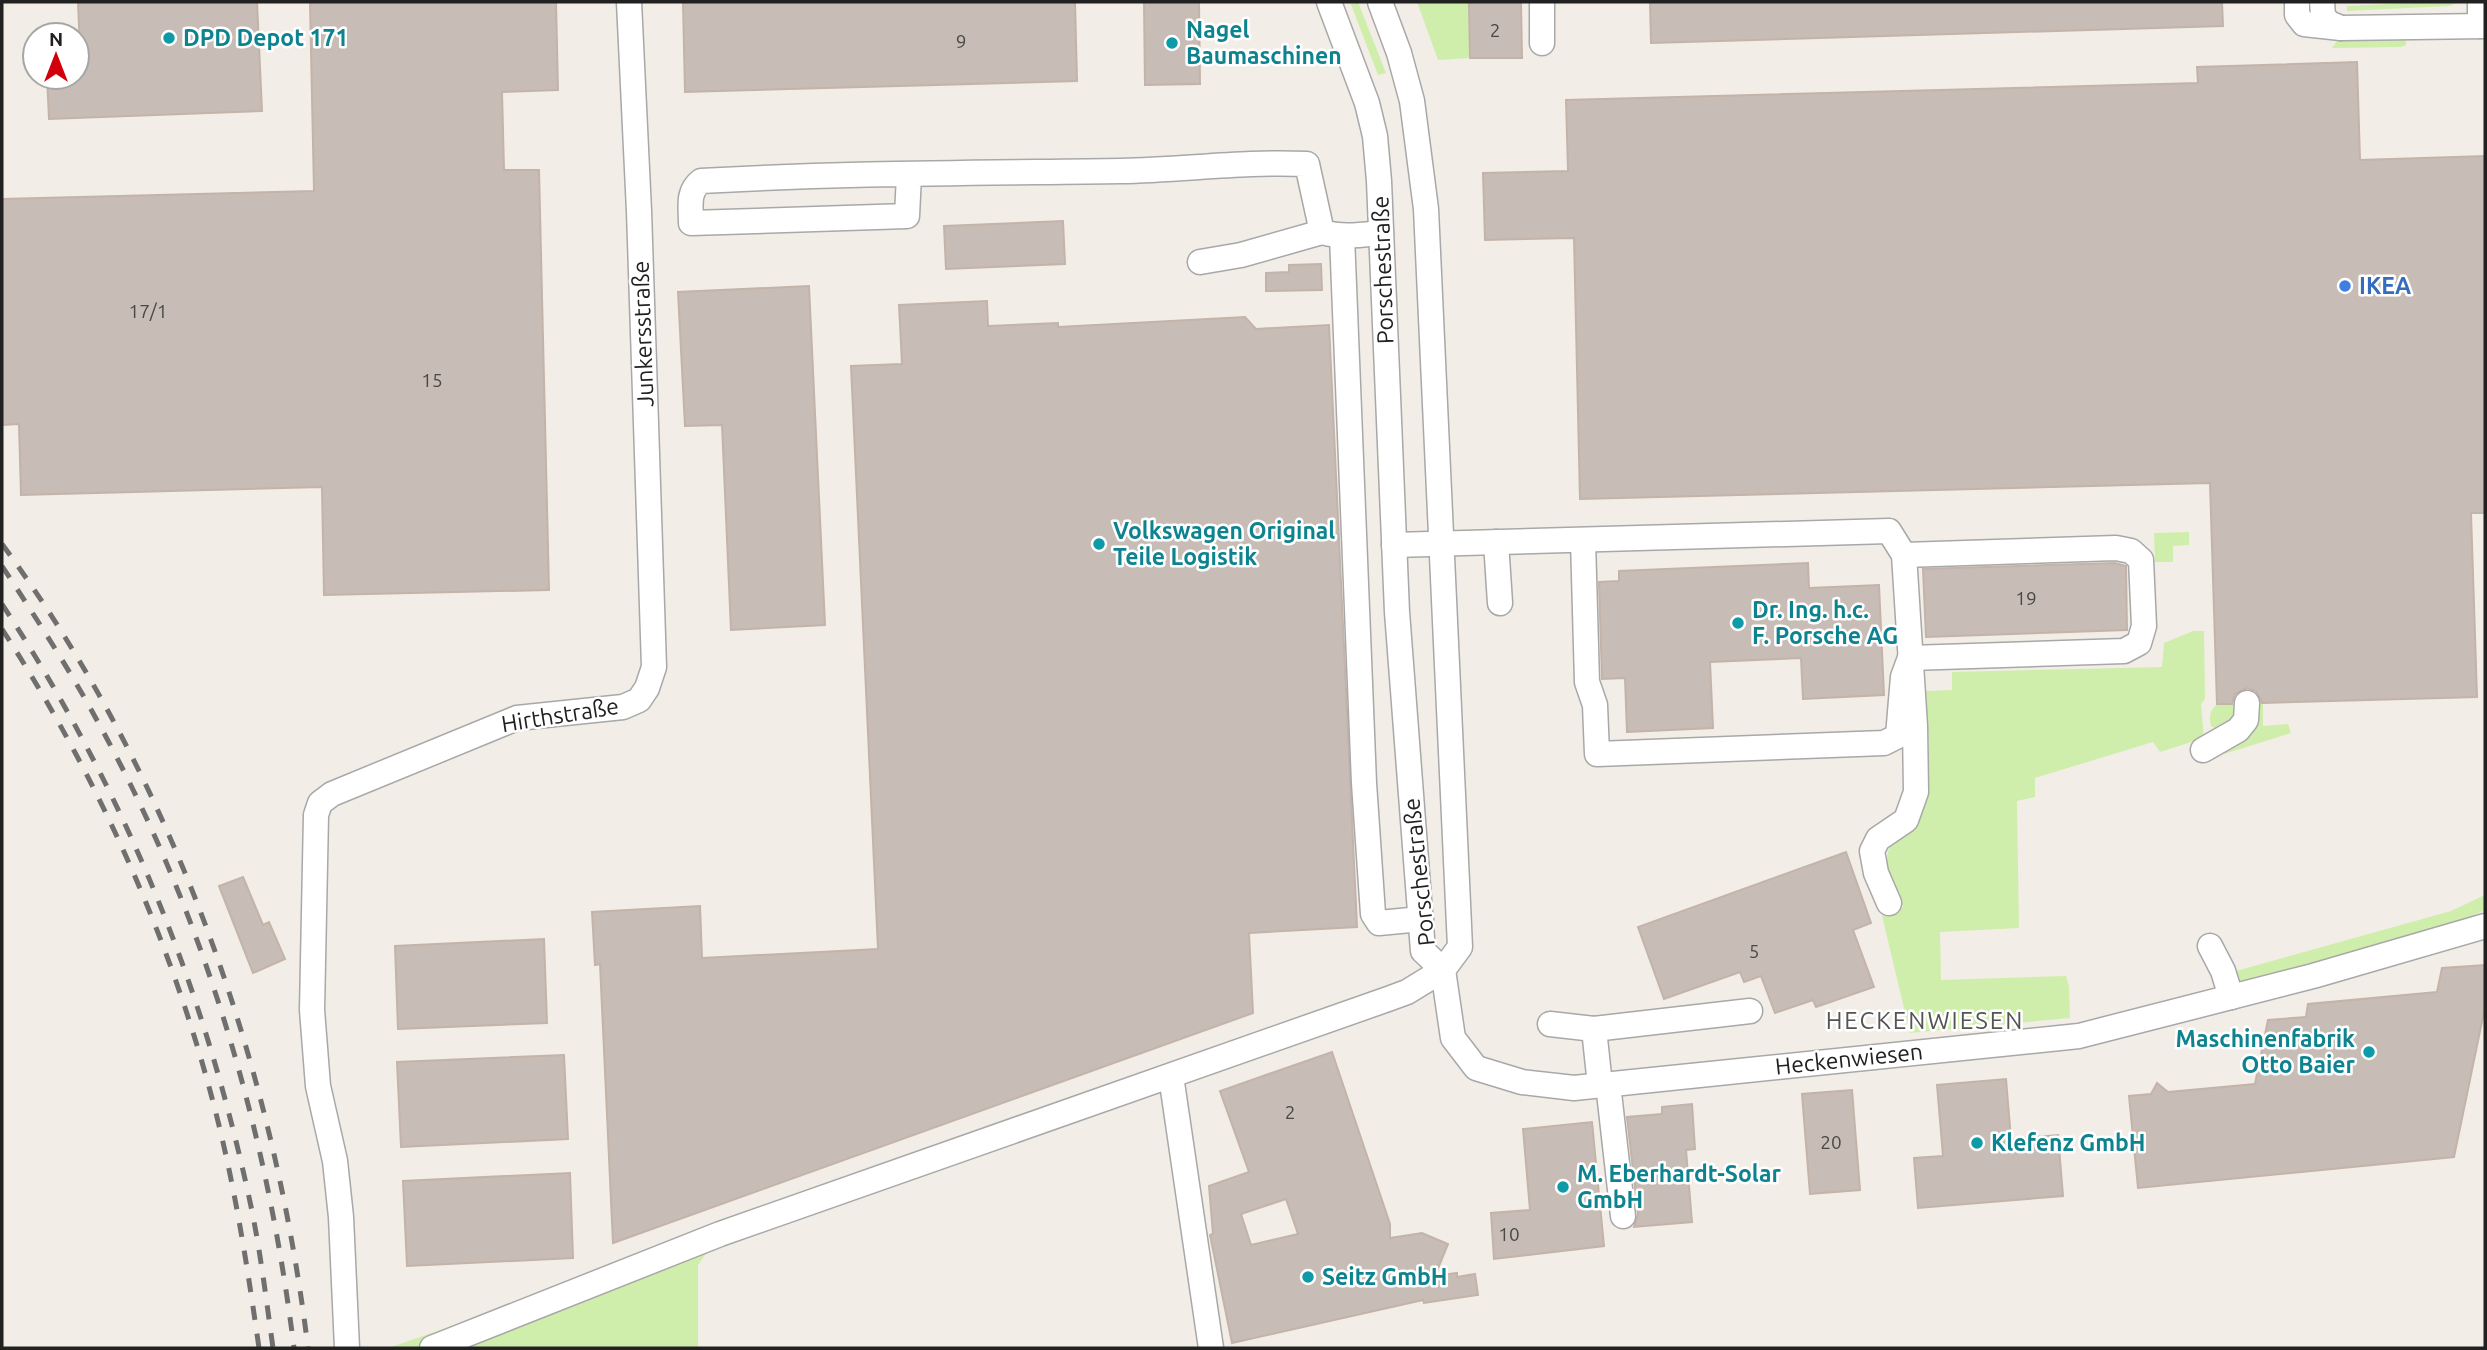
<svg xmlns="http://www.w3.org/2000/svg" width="2487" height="1350" viewBox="0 0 2487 1350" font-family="Ubuntu,sans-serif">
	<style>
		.grass { fill: #d0eeab }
		.building { fill: #c7bdb6; stroke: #c4b3a9; stroke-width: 2; fill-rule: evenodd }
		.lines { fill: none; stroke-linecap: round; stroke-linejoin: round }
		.minor-casing { stroke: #a8a8a8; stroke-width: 27 }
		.minor { stroke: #fff; stroke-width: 24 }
		.rail { stroke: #6f6f6f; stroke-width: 5; stroke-dasharray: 14 14; stroke-linecap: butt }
		.culture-dot { fill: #0f9aa8; stroke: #fff; stroke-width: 2.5 }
		.shop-dot { fill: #3f7fe0; stroke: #fff; stroke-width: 2.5 }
		.labels { text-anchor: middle; stroke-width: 5; stroke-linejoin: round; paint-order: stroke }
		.number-label { font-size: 19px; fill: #4a4846 }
		.culture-label { font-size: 23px; font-weight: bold; fill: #0d838f; stroke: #fff; text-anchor: start }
		.street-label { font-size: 23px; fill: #212121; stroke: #fff }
		.shop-label { font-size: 23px; font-weight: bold; fill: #366cbe; stroke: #fff; text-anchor: start }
		.neighbourhood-label { font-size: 24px; letter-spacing: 2px; fill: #545454; stroke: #fff }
	</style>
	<rect width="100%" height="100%" fill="#f2eee7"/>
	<g class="grass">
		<polygon points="1350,2 1358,2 1386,73 1378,75"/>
		<polygon points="1417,2 1469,2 1470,58 1438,60"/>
		<polygon points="2427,2 2458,2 2450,6 2347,11 2347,6"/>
		<polygon points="2339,38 2401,38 2406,41 2406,45 2401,47 2332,48"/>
		<polygon points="2189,532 2189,545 2173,546 2173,562 2155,562 2154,533"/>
		<path d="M2193,631h11l1,68 -4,5 3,34 -44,14 -7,-10 -118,36v19l-18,4 2,127 -79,4 1,48 125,-4 3,10 1,32 -160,15 -28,-117 21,-9c-11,-29 -31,-55 3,-76 8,-5 14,-9 17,-20 2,-8 1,-18 2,-27 2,-31 1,-62 1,-93l26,-1v-18l210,-5 2,-24z"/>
		<path d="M2257,703h6v23l25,-2 3,9 -67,21 -1,-4c32,-14 33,-11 34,-47z"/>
		<path d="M2217,704h23l-1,12 -22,14 -6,-4c-2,-9 -2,-15 6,-22z"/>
		<polygon points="2485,895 2485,910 2468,918 2239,984 2236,971 2451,911"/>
		<polygon points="720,1234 698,1265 698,1348 388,1348"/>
	</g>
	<g class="building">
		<polygon points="78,2 257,2 262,111 49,119 47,77 77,77 81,75"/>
		<polygon points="310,2 556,2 558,90 502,92 504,170 539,170 549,590 324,595 322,487 21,495 19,424 2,425 2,199 314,191"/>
		<polygon points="683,2 1075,2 1077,81 685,92"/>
		<polygon points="1144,2 1199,2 1200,84 1145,85"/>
		<polygon points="1469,2 1521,2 1522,58 1470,58"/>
		<polygon points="1650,2 2222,2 2223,26 1651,43"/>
		<polygon points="2357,62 2360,160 2485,156 2485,513 2471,513 2477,697 2262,703 2256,691 2247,688 2235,694 2232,704 2217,704 2210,483 1580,499 1574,238 1485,240 1483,173 1568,171 1566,100 2198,83 2197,67"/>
		<polygon points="1063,221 1065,264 946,269 944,226"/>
		<polygon points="1321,264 1322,290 1266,291 1266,273 1289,272 1289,265"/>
		<polygon points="809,286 825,625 731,630 722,425 685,426 678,292"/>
		<polygon points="987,301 988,326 1058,323 1058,327 1245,317 1256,329 1329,325 1357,927 1249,933 1253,1013 613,1243 600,964 595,965 592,912 700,906 702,958 878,949 851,366 902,364 899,305"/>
		<polygon points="1808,563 1809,588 1879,585 1884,695 1803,699 1801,658 1710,662 1713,728 1627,732 1625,678 1602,679 1599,582 1619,581 1619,571"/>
		<polygon points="2115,563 2126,566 2127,630 1926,637 1923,569"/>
		<polygon points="1846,852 1871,923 1853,930 1874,987 1816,1007 1813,1000 1775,1013 1761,976 1744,982 1740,972 1664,999 1638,927"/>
		<polygon points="243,877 263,925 269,922 285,959 253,973 219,886"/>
		<polygon points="544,939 547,1023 398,1029 395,946"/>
		<polygon points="2485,965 2485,1007 2454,1157 2138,1188 2129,1096 2151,1094 2157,1083 2168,1092 2255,1084 2268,1020 2306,1017 2308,1004 2437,992 2442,968"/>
		<path d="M1332,1052l58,172v14l32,-5 26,11 -13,32 22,-3v4l18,-3 3,21 -54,8 -1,-3 -191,43 -22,-108 3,-1 -4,-48 40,-14 -29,-81zM1286,1199l12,35 -47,11 -10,-31z"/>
		<polygon points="564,1055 568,1139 401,1147 397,1062"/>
		<polygon points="2006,1079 2011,1139 2058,1135 2063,1196 1918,1208 1914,1158 1943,1156 1937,1085"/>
		<polygon points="1852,1090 1860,1190 1810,1194 1802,1094"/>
		<polygon points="1692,1104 1695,1149 1686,1150 1692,1222 1634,1227 1638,1214 1627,1117 1662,1114 1662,1107"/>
		<polygon points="1592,1122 1604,1246 1494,1259 1491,1213 1530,1210 1523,1129"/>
		<polygon points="570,1173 573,1258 407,1266 403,1181"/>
	</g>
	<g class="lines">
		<defs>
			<g id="minor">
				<polyline points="1329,2 1367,103 1375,136 1379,181 1397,612 1423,951 1443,970"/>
				<polyline points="1542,2 1542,43"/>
				<polyline points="2297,2 2297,15 2304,24 2341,28"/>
				<polyline points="2322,2 2323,16 2329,23 2341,28 2485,26"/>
				<polyline points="2480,26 2480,2"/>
				<path d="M909,175l-2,41 -216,7c0,-16 -4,-31 10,-42 139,-8 280,-8 420,-10 62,-1 124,-10 186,-7l15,68c20,6 39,3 59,1"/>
				<polyline points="1342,236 1364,783 1373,914 1379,923 1421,919"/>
				<polyline points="1200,262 1241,255 1322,232"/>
				<polyline points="1583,540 1587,682 1595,705 1597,754 1884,743 1898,736 1903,677 1910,658 2124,651 2139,643 2144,626 2141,560 2131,551 2116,548 1904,555"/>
				<polyline points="1496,542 1500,603"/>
				<polyline points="1394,545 1889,531 1904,555 1915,726 1916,792 1906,820 1878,839 1872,851 1876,873 1889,903"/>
				<polyline points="2203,750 2238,730 2246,720 2247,703"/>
				<polyline points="2210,946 2223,971 2231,997"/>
				<polyline points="1443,970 1453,1038 1476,1068 1522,1082 1574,1088 2079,1036 2313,976 2485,926"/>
				<polyline points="1550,1024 1594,1029"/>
				<polyline points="1171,1076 1211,1348"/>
				<polyline points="1608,1084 1623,1216"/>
				<polyline points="1600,1085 1594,1029 1750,1011"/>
				<polyline points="347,1348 341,1217 335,1161 318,1086 312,1010 316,815 320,803 332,794 517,718 623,707 639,700 647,688 654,667 639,211 629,2"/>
				<polyline points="432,1348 720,1234 1388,999 1407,992 1443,970 1460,947 1426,209 1412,101 1399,53 1380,2"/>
			</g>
		</defs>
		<use href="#minor" class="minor-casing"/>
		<use href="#minor" class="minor"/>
		<g class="rail">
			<path d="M2,544c171,233 271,519 306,804"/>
			<path d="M2,566c34,52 68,104 97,158 106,193 168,406 195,624"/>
			<path d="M2,604c121,184 200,377 247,593 11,50 17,101 24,151"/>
			<path d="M2,629c93,143 166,303 210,469 22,82 35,166 47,250"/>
		</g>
	</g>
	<g class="culture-dot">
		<circle cx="169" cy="38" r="7"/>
		<circle cx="1172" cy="43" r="7"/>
		<circle cx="1099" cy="544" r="7"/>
		<circle cx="1738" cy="623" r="7"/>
		<circle cx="2369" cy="1052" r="7"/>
		<circle cx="1977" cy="1143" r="7"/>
		<circle cx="1563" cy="1187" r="7"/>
		<circle cx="1308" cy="1277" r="7"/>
	</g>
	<circle class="shop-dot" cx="2345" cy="286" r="7"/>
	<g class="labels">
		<g class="number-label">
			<text x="1495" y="37">2</text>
			<text x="961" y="48">9</text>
			<text x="148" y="318">17/1</text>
			<text x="432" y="387">15</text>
			<text x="2026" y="605">19</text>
			<text x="1754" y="958">5</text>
			<text x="1290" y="1119">2</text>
			<text x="1831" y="1149">20</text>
			<text x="1509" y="1241">10</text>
		</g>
		<g class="culture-label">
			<text x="1186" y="38">Nagel<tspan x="1186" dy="26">Baumaschinen</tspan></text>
			<text x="183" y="46">DPD Depot 171</text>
			<text x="1113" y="539">Volkswagen Original<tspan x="1113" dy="26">Teile Logistik</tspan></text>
			<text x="1752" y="618">Dr. Ing. h.c.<tspan x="1752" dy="26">F. Porsche AG</tspan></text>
			<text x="2355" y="1047" text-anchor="end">Maschinenfabrik<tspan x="2355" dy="26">Otto Baier</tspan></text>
			<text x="1991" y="1151">Klefenz GmbH</text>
			<text x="1577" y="1182">M. Eberhardt-Solar<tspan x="1577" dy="26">GmbH</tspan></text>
			<text x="1322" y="1285">Seitz GmbH</text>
		</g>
		<g class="street-label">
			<text transform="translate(1383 270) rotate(-92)" y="8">Porschestraße</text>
			<text transform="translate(643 334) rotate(-92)" y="8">Junkersstraße</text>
			<text transform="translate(560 715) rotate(-9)" y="8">Hirthstraße</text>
			<text transform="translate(1419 872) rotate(-96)" y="8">Porschestraße</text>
			<text transform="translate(1849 1059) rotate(-6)" y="8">Heckenwiesen</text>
		</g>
		<g class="shop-label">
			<text x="2359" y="294">IKEA</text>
		</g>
		<g class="neighbourhood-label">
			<text x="1925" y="1029">HECKENWIESEN</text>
		</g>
	</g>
	<rect width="2487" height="1350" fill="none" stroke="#212121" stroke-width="7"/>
	<g transform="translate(56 56)"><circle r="33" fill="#ffffff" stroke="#a6a6a6" stroke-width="2"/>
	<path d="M0-5L12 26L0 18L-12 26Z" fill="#d2000c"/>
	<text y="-10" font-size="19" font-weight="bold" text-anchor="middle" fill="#212121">N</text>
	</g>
</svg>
